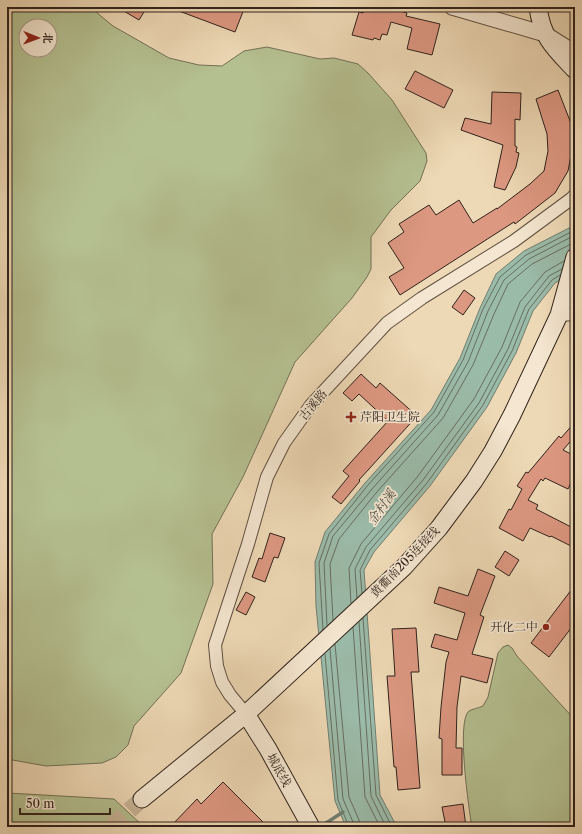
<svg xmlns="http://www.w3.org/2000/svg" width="582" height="834" viewBox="0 0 582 834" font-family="'Libre Caslon Text','Noto Serif SC',serif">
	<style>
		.green { fill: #b5c091; stroke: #727156; fill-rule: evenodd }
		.water { fill: #9bbba9; stroke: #707e70 }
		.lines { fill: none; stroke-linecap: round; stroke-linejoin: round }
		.shore { stroke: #666e62; stroke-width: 1 }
		.stream { stroke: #707e70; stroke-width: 3.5 }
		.building { fill: #dd9882; stroke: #30221a }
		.secondary-tunnel { stroke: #c8b497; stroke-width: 17; stroke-dasharray: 17 8; stroke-linecap: butt }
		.minor-casing { stroke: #605041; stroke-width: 14 }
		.tertiary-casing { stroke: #605041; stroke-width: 17 }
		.secondary-casing { stroke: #30221a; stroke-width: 19 }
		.minor { stroke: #f4e6d0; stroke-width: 12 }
		.tertiary { stroke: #f4e6d0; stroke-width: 15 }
		.secondary { stroke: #f4e6d0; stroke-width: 17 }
		.poi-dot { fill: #8f2418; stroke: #f4e6d0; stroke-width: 1.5 }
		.labels { text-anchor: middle; stroke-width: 3.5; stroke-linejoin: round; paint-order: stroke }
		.street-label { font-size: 12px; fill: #30221a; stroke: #f4e6d0 }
		.poi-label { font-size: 12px; fill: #30221a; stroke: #f4e6d0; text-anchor: start }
		.water-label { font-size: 13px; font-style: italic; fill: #505045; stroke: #f4e6d0 }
	</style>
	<rect width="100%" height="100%" fill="#eed9b6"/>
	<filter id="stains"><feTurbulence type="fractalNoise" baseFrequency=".005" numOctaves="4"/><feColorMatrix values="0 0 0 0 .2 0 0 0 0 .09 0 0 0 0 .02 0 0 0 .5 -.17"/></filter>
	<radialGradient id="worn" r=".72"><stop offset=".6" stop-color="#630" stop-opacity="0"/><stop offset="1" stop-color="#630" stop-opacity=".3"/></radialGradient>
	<g class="green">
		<path d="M7,7h83l23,19 56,32 30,7 23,1 22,-15 23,-4 53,12 14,-1 24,6 10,9 24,27 34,53 1,8 -7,20 -29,29 -20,27v32l-4,8 -15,21 -57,64 -52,115 -31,57 1,50 -32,89 -47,53 -6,19 -12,12 -14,6 -56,3 -39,-7zM26,26h24v24h-24z"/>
		<path d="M508,645l4,3 5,8 58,64v107h-103c-3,-17 -16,-106 -3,-116 3,-2 10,-3 14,-5l5,-9 10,-44 5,-6z"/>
		<polygon points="7,793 114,799 144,827 7,827"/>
	</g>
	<polygon class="water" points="575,225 575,272 555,283 533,311 516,353 487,407 430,486 374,552 364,570 380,795 397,827 346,827 335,801 316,606 315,562 325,532 365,483 431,410 460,358 480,308 496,274 524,251"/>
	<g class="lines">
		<g class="shore">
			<polyline points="362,593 360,570 370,550 427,483 483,405 512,351 529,309 552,280 560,275"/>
			<polyline points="357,598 355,569 366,547 423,480 479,403 508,349 525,307 549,276 562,269"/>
			<polyline points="351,603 349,568 361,544 418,476 474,399 502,347 520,302 545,272 564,261"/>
			<polyline points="363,618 376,795 392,827"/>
			<polyline points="333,620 330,564 339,539 376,493 443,418 473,365 494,314 508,284 532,264 575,242"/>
			<polyline points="359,622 371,796 386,827"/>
			<polyline points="327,625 324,563 333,536 372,489 438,415 468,362 488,311 504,280 529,259 575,235"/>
			<polyline points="353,627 365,797 380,827"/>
			<polyline points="323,630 319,563 329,534 368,485 434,412 463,360 483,309 500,277 526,255 575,230"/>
			<polyline points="335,644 349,797 359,820 360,827"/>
			<polyline points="330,649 343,799 353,822 354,827"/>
			<polyline points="325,654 338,800 349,827"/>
		</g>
		<polyline class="stream" points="320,827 343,812"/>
	</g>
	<g class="building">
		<polygon points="117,7 147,7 139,20"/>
		<polygon points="172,7 238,7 244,9 235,32 171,8"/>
		<polygon points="365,7 387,7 407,13 406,16 440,24 432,55 407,49 412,28 391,22 387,35 382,34 380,40 374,38 373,40 352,35 359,12 363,13"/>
		<polygon points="415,71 453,90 444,108 405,89"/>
		<polygon points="558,90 572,126 572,150 568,171 555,193 515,224 514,222 400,295 389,277 404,268 388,243 404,232 399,224 429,205 436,215 459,200 473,223 497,208 497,209 530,184 544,171 548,151 547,134 536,99"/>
		<polygon points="492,92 521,93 520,120 515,119 515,146 517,147 516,152 519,153 516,167 505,190 494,187 503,145 461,130 465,118 491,124"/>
		<polygon points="464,290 475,298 463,315 452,307"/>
		<polygon points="361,374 376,388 380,383 417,416 359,480 360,481 341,504 332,497 349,476 343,471 388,421 359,394 352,401 343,393"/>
		<polygon points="575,422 575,436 563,450 575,456 575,475 568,489 545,478 543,481 541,479 528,500 538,505 536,509 575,529 575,548 551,536 550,537 530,528 523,541 499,528 509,509 511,510 522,489 517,486 526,472 528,473 559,436 561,438"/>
		<polygon points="270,533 285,538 278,558 274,557 265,582 252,577 259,558 262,559"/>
		<polygon points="505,551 519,560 509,576 495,567"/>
		<polygon points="478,569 495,576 480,615 484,617 472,654 493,659 487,683 461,676 457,707 456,748 462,748 462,775 442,775 442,739 439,738 441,707 446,662 449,652 431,647 435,634 457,640 465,613 434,603 439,587 468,596"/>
		<polygon points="575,585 575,623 549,657 531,643"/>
		<polygon points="246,592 255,597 246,615 236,610"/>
		<polygon points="416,628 419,672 411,672 420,788 398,790 396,767 394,767 387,676 395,676 392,629"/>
		<polygon points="223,782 263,822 258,827 170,827 197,799 201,804"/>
		<polygon points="463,804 466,827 446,827 442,807"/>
	</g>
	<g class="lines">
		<polyline class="secondary-tunnel" points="111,827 142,799"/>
		<defs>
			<g id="minor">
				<polyline points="559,315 575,314"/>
				<polyline points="246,714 230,695 222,682 217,666 215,645 248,544 267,477 284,443 311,405 387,323 422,298 514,241 571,199 575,195"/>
			</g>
			<polyline id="tertiary" points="452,7 545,34 575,53"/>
			<g id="secondary">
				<path d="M538,7c4,31 16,41 37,63"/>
				<polyline points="246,714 268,749 311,827"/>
				<polyline points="142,799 246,714 404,567 439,528 474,481 493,451 512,415 559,315 575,257"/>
			</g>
		</defs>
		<use href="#minor" class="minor-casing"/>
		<use href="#tertiary" class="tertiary-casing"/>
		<use href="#secondary" class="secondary-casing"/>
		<use href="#minor" class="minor"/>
		<use href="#tertiary" class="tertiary"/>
		<use href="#secondary" class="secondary"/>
	</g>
	<g class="poi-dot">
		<path d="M349 411h4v4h4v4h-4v4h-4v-4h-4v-4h4z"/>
		<circle cx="546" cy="627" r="4"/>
	</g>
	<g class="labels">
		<g class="street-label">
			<text transform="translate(313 405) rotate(-50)" y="4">古溪路</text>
			<text transform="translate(405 562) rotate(-46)" y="4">黄衢南205连接线</text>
			<text transform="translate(279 770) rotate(61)" y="4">城底线</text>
		</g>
		<g class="poi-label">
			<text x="360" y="421">芹阳卫生院</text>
			<text x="538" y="631" text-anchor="end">开化二中</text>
		</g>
		<g class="water-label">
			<text transform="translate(381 507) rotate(-55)" y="5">金村溪</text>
		</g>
	</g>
	<rect width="582" height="834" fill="none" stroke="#eed9b6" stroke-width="24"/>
	<rect x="8" y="8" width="566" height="818" fill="none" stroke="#30221a" stroke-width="2"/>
	<rect x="12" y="12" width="558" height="810" fill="none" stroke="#30221a"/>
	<g transform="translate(38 38) rotate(91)"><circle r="19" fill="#f4e6d0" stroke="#a69887"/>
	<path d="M0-3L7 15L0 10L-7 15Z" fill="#8f2418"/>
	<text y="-6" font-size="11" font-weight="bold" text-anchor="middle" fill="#30221a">北</text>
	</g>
	<path d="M20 808v6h90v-6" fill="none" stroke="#30221a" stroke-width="2"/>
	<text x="26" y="808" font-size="12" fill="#30221a" stroke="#f4e6d0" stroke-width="3" paint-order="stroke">50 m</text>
	<rect width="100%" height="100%" filter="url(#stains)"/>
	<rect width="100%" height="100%" fill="url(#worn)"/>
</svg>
